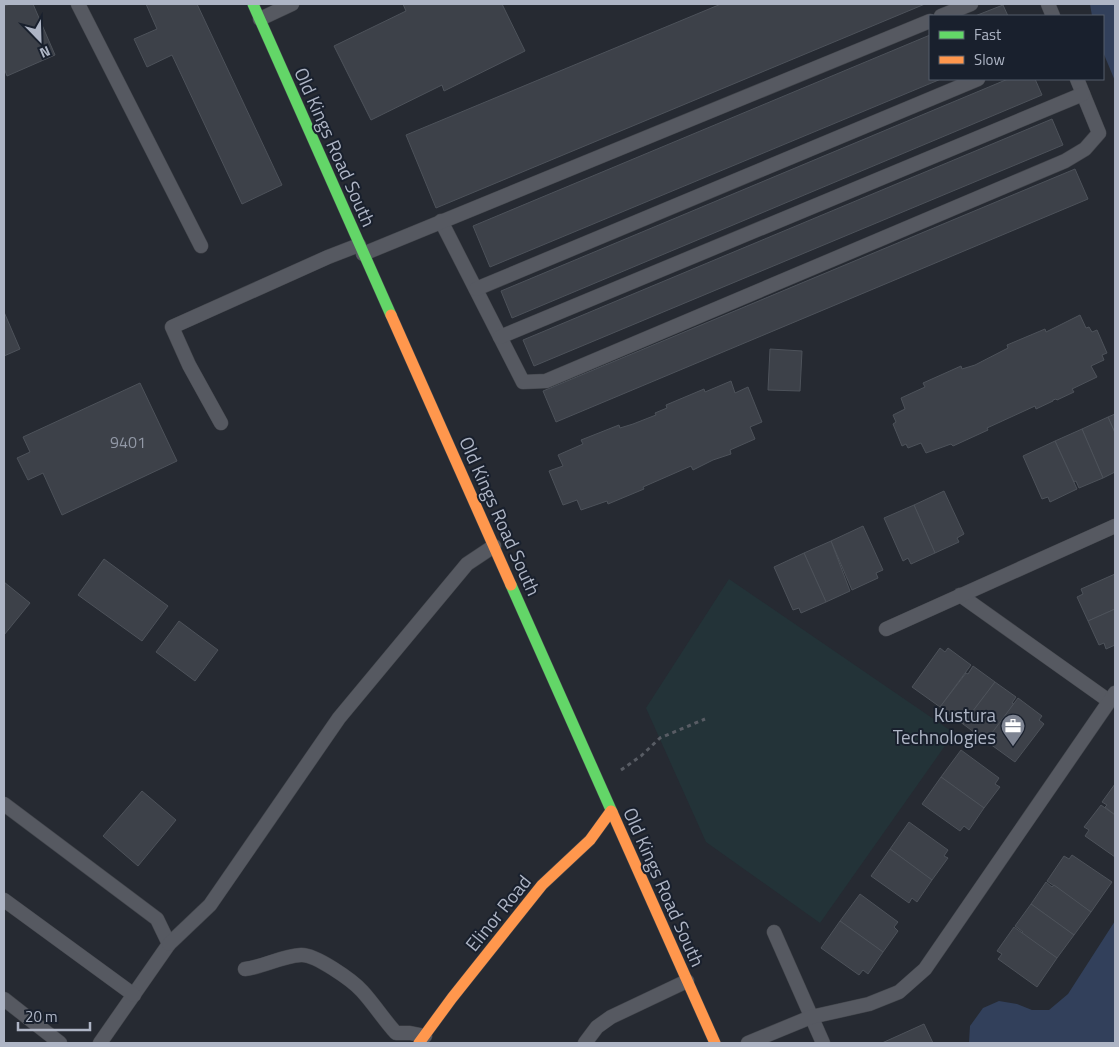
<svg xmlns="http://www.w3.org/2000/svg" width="1119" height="1047" viewBox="0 0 1119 1047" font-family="'Titillium Web',sans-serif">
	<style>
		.green { fill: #233338 }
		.water { fill: #32405b }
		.building { fill: #3d4149; stroke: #4d525a }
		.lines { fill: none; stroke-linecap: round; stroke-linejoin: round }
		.lane-casing { stroke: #42454b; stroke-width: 15 }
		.fast-casing { stroke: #42454b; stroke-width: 12 }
		.slow-casing { stroke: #42454b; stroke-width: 12 }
		.path { stroke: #585c64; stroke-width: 3; stroke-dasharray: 4 4; stroke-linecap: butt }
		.lane { stroke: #565961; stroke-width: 14 }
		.fast { stroke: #63d668; stroke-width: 11 }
		.slow { stroke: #ff974d; stroke-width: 11 }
		.labels { text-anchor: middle; stroke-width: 4; stroke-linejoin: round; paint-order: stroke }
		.number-label { font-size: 16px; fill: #9298a6 }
		.street-label { font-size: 19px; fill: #aeb5c5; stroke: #19202d }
		.poi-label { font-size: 19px; fill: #aeb5c5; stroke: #19202d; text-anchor: end }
	</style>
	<rect width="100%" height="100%" fill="#262a32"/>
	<polygon class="green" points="729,579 954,733 820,923 706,842 646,708"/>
	<g class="water">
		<polygon points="1090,4 1115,4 1115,81 1103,52 1103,16 1092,16"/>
		<polygon points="1115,921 1115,1043 969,1043 970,1026 983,1008 999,1001 1017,1004 1032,1010 1049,1010 1068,994"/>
	</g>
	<g class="building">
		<polygon points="10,4 33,4 55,55 7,76 4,68 4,6"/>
		<polygon points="146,4 197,4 282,185 242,204 172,55 147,67 134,39 157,29"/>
		<polygon points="403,4 502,4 525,51 444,91 442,85 371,120 334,46 406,11"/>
		<polygon points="721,4 925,4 436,208 406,135"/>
		<polygon points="1003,5 1008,16 975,16"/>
		<polygon points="930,35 930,79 941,79 490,267 473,226"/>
		<polygon points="1008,79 1035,79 1042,95 512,318 501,291"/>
		<polygon points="1052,119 1063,145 534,366 523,340"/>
		<polygon points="1075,169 1088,199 556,422 543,391"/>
		<polygon points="4,312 20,349 4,356"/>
		<polygon points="1080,315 1086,328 1089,327 1092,332 1097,330 1107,353 1102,355 1104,360 1091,366 1097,377 1072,389 1074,392 1057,400 1056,399 1053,400 1053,401 1036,409 1035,406 987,428 988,430 953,446 951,444 926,453 921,443 908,448 906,444 902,446 893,424 896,422 893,415 905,409 901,398 925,387 923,383 961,366 962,369 975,365 1008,348 1007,345 1045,329 1046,332"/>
		<polygon points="770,349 802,351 800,391 768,390"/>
		<polygon points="731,381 735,393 748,387 762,422 750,427 755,439 730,450 731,454 713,460 693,470 691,466 643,487 644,489 608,504 607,501 581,510 577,500 563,505 549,471 563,466 558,455 583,444 581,440 619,425 620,428 633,424 656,415 655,413 667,408 666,405 704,389 705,392"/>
		<polygon points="140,383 177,461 62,515 43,473 28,480 17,458 30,452 23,437"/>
		<polygon points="1115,414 1115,433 1108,417"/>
		<polygon points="1108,417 1115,433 1115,472 1103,478 1082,429"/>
		<polygon points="1082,429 1103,478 1079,488 1076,481 1074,482 1055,441"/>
		<polygon points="1055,441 1077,489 1050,502 1048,497 1042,499 1023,456"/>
		<polygon points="944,491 964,534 957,538 959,542 935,553 914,505"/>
		<polygon points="914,505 935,553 911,564 908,558 903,561 884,518"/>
		<polygon points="863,526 883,570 876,573 878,578 852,590 831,541"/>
		<polygon points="831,541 850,591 826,602 804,553"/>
		<polygon points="804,553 826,602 801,613 799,608 793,610 774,567"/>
		<polygon points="104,559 168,606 142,641 78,595"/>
		<polygon points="1115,574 1115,609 1088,621 1077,597 1083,594 1081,589"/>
		<polygon points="4,582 30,603 4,635"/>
		<polygon points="1115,609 1115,645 1106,649 1104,643 1099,645 1088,621"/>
		<polygon points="179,621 218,650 195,681 156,652"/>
		<polygon points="940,648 945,652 948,648 971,665 940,707 912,687"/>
		<polygon points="973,666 995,682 963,724 940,707 966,673 968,674"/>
		<polygon points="995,682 1016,697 1012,703 1014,704 986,741 963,724"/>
		<polygon points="1018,698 1042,716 1039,720 1044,724 1015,762 986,741"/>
		<polygon points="961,750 999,778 995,784 1000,787 984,808 941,777"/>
		<polygon points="941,777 984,808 969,830 964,826 960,831 922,804"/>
		<polygon points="1115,784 1115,815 1105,807 1107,805 1102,802"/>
		<polygon points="142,791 176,820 138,866 103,836"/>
		<polygon points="1101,805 1115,815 1115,857 1085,836 1089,830 1084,827"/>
		<polygon points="909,822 948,850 944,856 948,858 932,880 890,849"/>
		<polygon points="890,849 932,880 917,902 912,898 909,903 871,876"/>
		<polygon points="1072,855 1112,882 1091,912 1047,881 1064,856 1069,859"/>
		<polygon points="1046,882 1052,887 1054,885 1091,912 1074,935 1031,904"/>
		<polygon points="860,894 898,922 894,927 898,931 883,952 840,921"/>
		<polygon points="1031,904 1074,935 1057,958 1021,933 1023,932 1015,926"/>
		<polygon points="840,921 883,952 868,974 863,970 859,975 821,948"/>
		<polygon points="1014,927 1057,958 1037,987 998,959 1002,954 997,951"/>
		<polygon points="924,1024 933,1043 882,1043"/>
	</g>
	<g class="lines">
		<defs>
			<g id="lane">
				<polyline points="78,4 201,246"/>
				<polyline points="1048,4 1053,16"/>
				<polyline points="941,16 971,4"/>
				<polyline points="260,19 292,4"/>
				<polyline points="441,221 523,382 546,381 1065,161 1085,149 1099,133 1077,79"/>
				<polyline points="363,254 930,21"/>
				<polyline points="476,289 978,79"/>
				<polyline points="500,337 1083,94"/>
				<polyline points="221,423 189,365 172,327 328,257 359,245"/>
				<polyline points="960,595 1109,701"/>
				<polyline points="886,629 1115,526"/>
				<polyline points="4,804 157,919 169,944 100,1043"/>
				<polyline points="4,900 134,995"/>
				<polyline points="774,932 823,1043"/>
				<polyline points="169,944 210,905 339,718 467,564 494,546"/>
				<path d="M245,969c19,-2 36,-13 56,-14 14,-1 51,25 61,36 12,13 22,29 34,42h14l15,3"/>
				<polyline points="4,999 60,1043"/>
				<polyline points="585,1043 597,1027 611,1017 687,981"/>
				<polyline points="748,1043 811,1017 869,1004 899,992 925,969 1115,693"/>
			</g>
			<g id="fast">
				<polyline points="253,4 391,315"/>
				<polyline points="511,585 612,812"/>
			</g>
			<g id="slow">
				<polyline points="391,315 511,585"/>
				<polyline points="612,812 715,1043"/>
				<polyline points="419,1043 452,998 542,885 590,840 611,811"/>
			</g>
		</defs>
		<use href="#lane" class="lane-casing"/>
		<use href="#fast" class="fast-casing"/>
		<use href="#slow" class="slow-casing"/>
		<polyline class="path" points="621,770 641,756 660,738 705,719"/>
		<use href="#lane" class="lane"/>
		<use href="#fast" class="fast"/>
		<use href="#slow" class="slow"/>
	</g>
	<defs>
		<symbol id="office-pin" viewBox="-11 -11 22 30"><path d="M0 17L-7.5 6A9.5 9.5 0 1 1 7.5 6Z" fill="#7e8492" stroke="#19202d"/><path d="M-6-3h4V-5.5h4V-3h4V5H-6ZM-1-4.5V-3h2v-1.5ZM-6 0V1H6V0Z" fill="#fff"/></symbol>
	</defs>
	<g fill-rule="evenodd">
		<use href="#office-pin" x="999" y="712" width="28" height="38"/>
	</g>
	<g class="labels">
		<g class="number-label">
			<text x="128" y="448">9401</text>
		</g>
		<g class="street-label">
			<text transform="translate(335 147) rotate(66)" y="7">Old Kings Road South</text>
			<text transform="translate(500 516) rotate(66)" y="7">Old Kings Road South</text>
			<text transform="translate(664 887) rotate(66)" y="7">Old Kings Road South</text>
			<text transform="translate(498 913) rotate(-51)" y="7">Elinor Road</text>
		</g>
		<g class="poi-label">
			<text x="996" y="722">Kustura<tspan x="996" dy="22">Technologies</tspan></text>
		</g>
	</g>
	<rect width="1119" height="1047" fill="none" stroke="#aeb5c5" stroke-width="10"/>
	<rect x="929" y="15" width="175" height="65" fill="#19202d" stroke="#555c6a"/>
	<rect x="939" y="31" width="25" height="8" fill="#63d668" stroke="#555c6a"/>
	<text x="974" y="40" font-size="15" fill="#aeb5c5">Fast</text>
	<rect x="939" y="56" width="25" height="8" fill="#ff974d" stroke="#555c6a"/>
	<text x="974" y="65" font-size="15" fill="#aeb5c5">Slow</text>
	<g transform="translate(40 40) rotate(157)" stroke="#19202d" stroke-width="4" paint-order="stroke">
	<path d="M0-4L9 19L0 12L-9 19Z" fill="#aeb5c5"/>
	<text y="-8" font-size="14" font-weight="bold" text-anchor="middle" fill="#aeb5c5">N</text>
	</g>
	<path d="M18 1022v8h72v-8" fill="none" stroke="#aeb5c5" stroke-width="2.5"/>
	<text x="25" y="1022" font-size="15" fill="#aeb5c5" stroke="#19202d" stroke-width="4" paint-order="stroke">20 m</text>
</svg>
